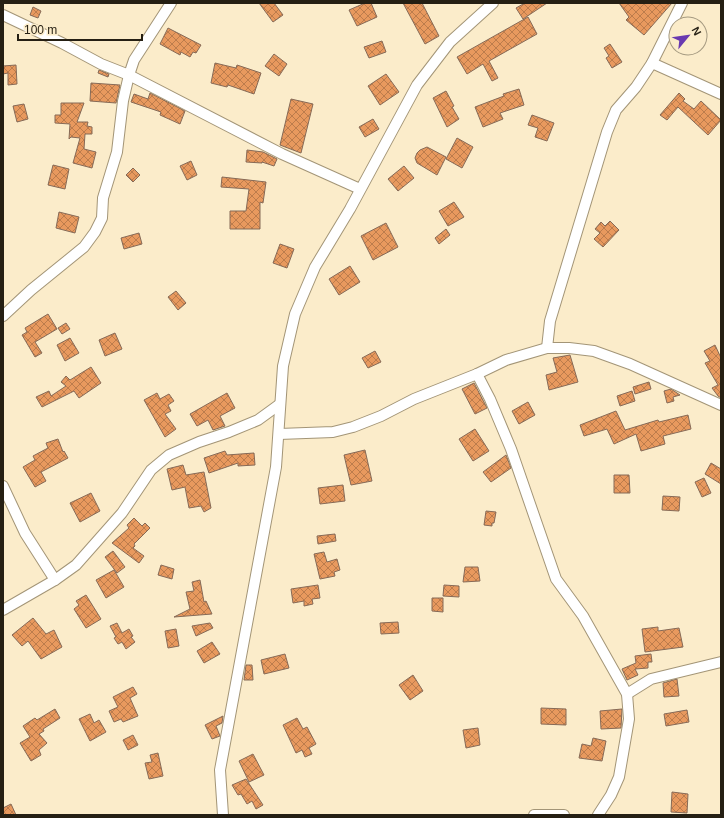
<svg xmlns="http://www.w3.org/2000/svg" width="724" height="818" viewBox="0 0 724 818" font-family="Arial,sans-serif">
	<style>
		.building { fill: url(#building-cross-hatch); stroke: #866a57 }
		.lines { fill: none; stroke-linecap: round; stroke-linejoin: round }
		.minor-casing { stroke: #a39577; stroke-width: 12 }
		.minor { stroke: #fff; stroke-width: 10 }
	</style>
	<defs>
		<pattern id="building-cross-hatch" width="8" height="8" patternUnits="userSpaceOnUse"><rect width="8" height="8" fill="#e8995e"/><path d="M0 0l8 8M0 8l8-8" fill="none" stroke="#bc7c4c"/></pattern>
	</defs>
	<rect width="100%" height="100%" fill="#fbecca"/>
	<g class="building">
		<polygon points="259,3 274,3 283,15 273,22"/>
		<polygon points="365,3 371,3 377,17 357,26 349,10"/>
		<polygon points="403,3 422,3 439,36 425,44"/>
		<polygon points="525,3 547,3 523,19 516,8"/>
		<polygon points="619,3 672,3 644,35 626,20 629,17"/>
		<polygon points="33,7 41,11 38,18 30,15"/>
		<polygon points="528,17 537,34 489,61 498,78 492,81 483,64 467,74 457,57"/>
		<polygon points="168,28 201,45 196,53 193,52 190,57 181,52 180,55 160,44"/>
		<polygon points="382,41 386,52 369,58 364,47"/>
		<polygon points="610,44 622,62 612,68 606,58 609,56 604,48"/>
		<polygon points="274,54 287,64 279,76 265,66"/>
		<polygon points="215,63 236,68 237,65 261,73 254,94 228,85 227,87 211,83"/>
		<polygon points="16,65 17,84 8,85 8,73 3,74 3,66"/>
		<polygon points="99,70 109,74 108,77 98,73"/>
		<polygon points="386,74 399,92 380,105 368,86"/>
		<polygon points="91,83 120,85 116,103 90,101"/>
		<polygon points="519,89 524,105 500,113 503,119 483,127 475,107 504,96 503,94"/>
		<polygon points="446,91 454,106 452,107 459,119 447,127 433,98"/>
		<polygon points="150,93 185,111 180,124 160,115 161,112 131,102 134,94 148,99"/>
		<polygon points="679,93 685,99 683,101 694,109 701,101 721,120 708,135 678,107 667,120 660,115"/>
		<polygon points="291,99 313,104 301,153 280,145"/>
		<polygon points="61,103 84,103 77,122 88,122 87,126 92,127 92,134 85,134 84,149 96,152 92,168 73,163 80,138 71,137 69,139 70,124 55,123 55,115 61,115"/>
		<polygon points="24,104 28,119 17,122 13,106"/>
		<polygon points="532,115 554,123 547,141 535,137 538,128 528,125"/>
		<polygon points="373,119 379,129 365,137 359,127"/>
		<polygon points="457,138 473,147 462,168 446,159"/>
		<polygon points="427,147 446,157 437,175 417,163 415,158 417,153 420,150"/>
		<polygon points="247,150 263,152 277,159 274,166 262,162 262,163 246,162"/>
		<polygon points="191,161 197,175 187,180 180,166"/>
		<polygon points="53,165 69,169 65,189 48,185"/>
		<polygon points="404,166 414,178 398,191 388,179"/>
		<polygon points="133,168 140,175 133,182 126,175"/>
		<polygon points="222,177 266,182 263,203 260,202 260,229 230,229 230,211 246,211 249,189 221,187"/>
		<polygon points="454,202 464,217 448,226 439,211"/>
		<polygon points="59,212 79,217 75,233 56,228"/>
		<polygon points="610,221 619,230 603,247 594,239 600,233 595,229 601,222 605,226"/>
		<polygon points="386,223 398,247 373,260 361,236"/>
		<polygon points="446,229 450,235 439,244 435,238"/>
		<polygon points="139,233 142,244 124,249 121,238"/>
		<polygon points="280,244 294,249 287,268 273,263"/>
		<polygon points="350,266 360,282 339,295 329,279"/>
		<polygon points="176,291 186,303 178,310 168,297"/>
		<polygon points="48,314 57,329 35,342 42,353 35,357 22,335 27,332 25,328"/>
		<polygon points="66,323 70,329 62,334 58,328"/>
		<polygon points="115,333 122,349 105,356 99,340"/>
		<polygon points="70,338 79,353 65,361 57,345"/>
		<polygon points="715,345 721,358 721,398 718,396 712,388 718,385 705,363 710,361 704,351"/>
		<polygon points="375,351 381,362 368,368 362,358"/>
		<polygon points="570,355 578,382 549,390 546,375 557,372 553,358"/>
		<polygon points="91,367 101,383 79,398 74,391 42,407 36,397 49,391 51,396 66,386 61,382 66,376 70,380"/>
		<polygon points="649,382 651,389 635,394 633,387"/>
		<polygon points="474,383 487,408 475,414 462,389"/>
		<polygon points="671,389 680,395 673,397 674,401 667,403 664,391"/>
		<polygon points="632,391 635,401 620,406 617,396"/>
		<polygon points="157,393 160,399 169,394 174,401 168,405 171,411 165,414 176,429 165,437 144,400"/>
		<polygon points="227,393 235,408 220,416 225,426 213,430 208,420 197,426 190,414"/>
		<polygon points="528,402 535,415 519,424 512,411"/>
		<polygon points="616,411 625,430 658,420 659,422 688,415 691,429 663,436 665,444 641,451 636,434 614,444 607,429 584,436 580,425"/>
		<polygon points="475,429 489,451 473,461 459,439"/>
		<polygon points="58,439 63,452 64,451 68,458 41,472 46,481 35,487 23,467 35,460 33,456 48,448 46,443"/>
		<polygon points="365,450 372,481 351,485 344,455"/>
		<polygon points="225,451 227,455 254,453 255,465 238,466 238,463 209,473 204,458"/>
		<polygon points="506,455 511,468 491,482 483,472"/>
		<polygon points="711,463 721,469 721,484 705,474"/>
		<polygon points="183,465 186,475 204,472 211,508 204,512 201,506 189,508 185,487 172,490 167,469"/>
		<polygon points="614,475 629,475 630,493 614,493"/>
		<polygon points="704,478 711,493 702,497 695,482"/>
		<polygon points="343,485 345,501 320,504 318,488"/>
		<polygon points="91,493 100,511 80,522 70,503"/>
		<polygon points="663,496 680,497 679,511 662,510"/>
		<polygon points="486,511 496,512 494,523 492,523 492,526 484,525"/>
		<polygon points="134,518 142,526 145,523 150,528 134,544 135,546 133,548 144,556 139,563 112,543 129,528 127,525"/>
		<polygon points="335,534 336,541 318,544 317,536"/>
		<polygon points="113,551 125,567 117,573 105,557"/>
		<polygon points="324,552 327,562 337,559 340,570 334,572 335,576 320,579 314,554"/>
		<polygon points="161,565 174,569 172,579 158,575"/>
		<polygon points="465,567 478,567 480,581 463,582"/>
		<polygon points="114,570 124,587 106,598 96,580"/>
		<polygon points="200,580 204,602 206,601 212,614 174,617 190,609 186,592 194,591 192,582"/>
		<polygon points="318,585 320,598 312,599 313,604 304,606 304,601 293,603 291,589"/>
		<polygon points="444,585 459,586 459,597 443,596"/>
		<polygon points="86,595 101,619 86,628 74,609 79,605 76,601"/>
		<polygon points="432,598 443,598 443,612 432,611"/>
		<polygon points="33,618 46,634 54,630 62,647 41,659 28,641 22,646 12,635"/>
		<polygon points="398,622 399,633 381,634 380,623"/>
		<polygon points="117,623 122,633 129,629 133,636 131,637 135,642 126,649 122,642 118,644 114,638 116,637 110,626"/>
		<polygon points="210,623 213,628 196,636 192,626"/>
		<polygon points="658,627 658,631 679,628 683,647 645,652 642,629"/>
		<polygon points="176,629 179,646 168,648 165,631"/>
		<polygon points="212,642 220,654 204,663 197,651"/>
		<polygon points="285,654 289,668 264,674 261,660"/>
		<polygon points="651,654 652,662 648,662 648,668 635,669 638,675 627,680 622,669 636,663 635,656"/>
		<polygon points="246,665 252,665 253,680 244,680"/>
		<polygon points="413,675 423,691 410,700 399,685"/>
		<polygon points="677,679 679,696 664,697 663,683"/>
		<polygon points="133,687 137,694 130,698 138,716 123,722 121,719 114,722 109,711 118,707 113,697"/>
		<polygon points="541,708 566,709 566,725 541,724"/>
		<polygon points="55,709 60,718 43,729 44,731 39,734 47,743 39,750 41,755 31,761 20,743 30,737 23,726 35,718 37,720"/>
		<polygon points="622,709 621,728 601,729 600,711"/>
		<polygon points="687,710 689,722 666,726 664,714"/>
		<polygon points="90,714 94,723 99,720 106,732 90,741 79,719"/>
		<polygon points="223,716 222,723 216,726 220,736 212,739 205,725"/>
		<polygon points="297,718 303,729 307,727 316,744 309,748 312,754 305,757 302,750 296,753 283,725"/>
		<polygon points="478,728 480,745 466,748 463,730"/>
		<polygon points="133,735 138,745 128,750 123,740"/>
		<polygon points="593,738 606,741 602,761 579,758 582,744 591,746"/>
		<polygon points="158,753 163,776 149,779 145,763 152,762 150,755"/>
		<polygon points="253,754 264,775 249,782 239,761"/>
		<polygon points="246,779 263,805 256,809 252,801 247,804 241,794 238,795 232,785"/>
		<polygon points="672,792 688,794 687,813 671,812"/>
		<polygon points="11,804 16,815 3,815 3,808"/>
	</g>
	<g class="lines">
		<defs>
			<g id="minor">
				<polyline points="3,15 62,43 101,64 129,75 282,154 360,189"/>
				<polyline points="652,63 721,94"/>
				<polyline points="3,316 31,290 84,247 95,232 102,218 103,198 117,152 123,101 129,75 134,60 171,3"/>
				<polyline points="547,348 550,321 607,132 616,110 636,87 652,63 682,3"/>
				<polyline points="477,374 490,399 511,449 556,579 583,616 627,694 629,719 619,777 611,795 598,815"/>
				<polyline points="279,434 333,432 353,427 381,416 414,399 477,374 506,360 547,348 569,348 594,351 630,364 721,405"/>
				<polyline points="3,486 25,533 55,580"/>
				<polyline points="3,610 55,580 76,565 122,513 151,470 169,455 199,442 229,432 258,420 280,404"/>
				<polyline points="627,694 651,679 721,662"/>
				<polyline points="223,815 220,770 276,467 283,366 295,314 315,267 350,209 417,85 450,42 493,3"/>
				<polyline points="534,815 564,815"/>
			</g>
		</defs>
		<use href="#minor" class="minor-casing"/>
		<use href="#minor" class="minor"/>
	</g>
	<rect width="724" height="818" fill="none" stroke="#251f13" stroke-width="8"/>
	<g transform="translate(688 36) rotate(61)"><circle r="19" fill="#fbecca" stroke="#a59a81"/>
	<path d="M0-3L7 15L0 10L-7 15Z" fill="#6939b0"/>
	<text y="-6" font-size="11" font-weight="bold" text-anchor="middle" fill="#251f13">N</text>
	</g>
	<path d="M18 34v6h124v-6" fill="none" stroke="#251f13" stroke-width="2"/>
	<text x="24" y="34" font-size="12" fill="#251f13" stroke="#fbecca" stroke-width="3" paint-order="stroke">100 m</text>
</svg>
